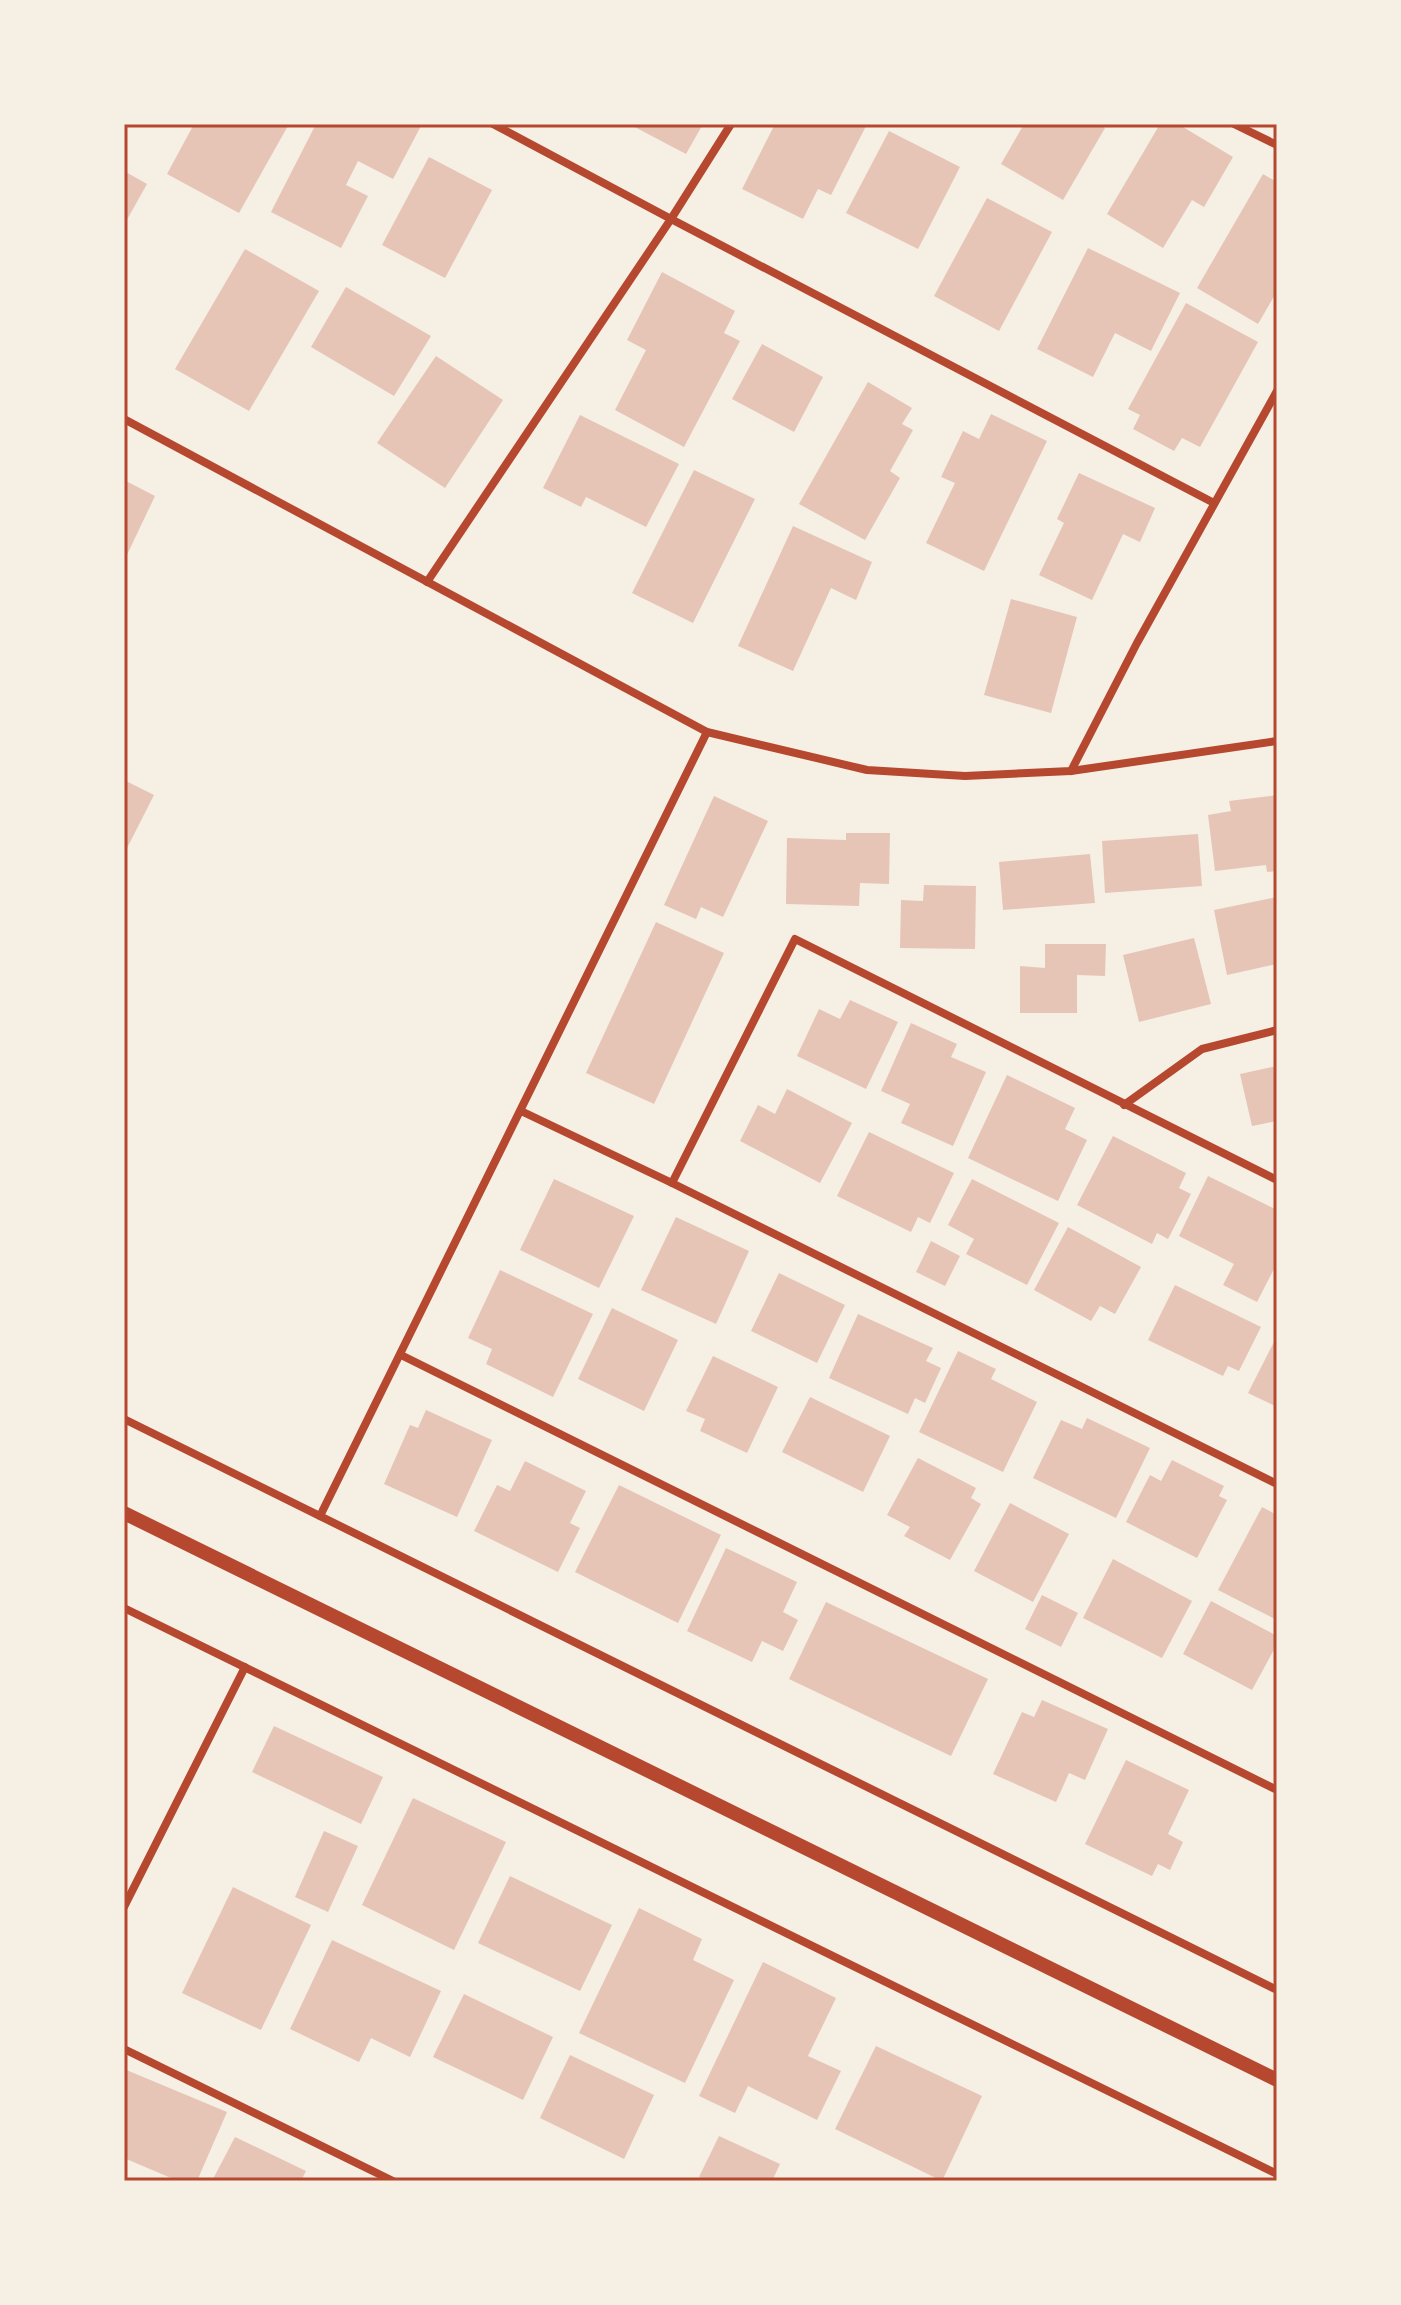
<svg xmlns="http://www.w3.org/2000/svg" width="1401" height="2305" viewBox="0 0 1401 2305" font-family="'Fira Sans',sans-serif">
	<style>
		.building { fill: #e6c5b7 }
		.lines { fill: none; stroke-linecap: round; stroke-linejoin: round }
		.minor { stroke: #b5482f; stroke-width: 8 }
		.tertiary { stroke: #b5482f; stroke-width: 14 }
		.neatline { fill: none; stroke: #b5482f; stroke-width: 3 }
	</style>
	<rect width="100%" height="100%" fill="#f6efe4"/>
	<g class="building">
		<polygon points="194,124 289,124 239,213 167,174"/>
		<polygon points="316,124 422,124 393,179 358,161 346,185 368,196 341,248 271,212"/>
		<polygon points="629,124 703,124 686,154"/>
		<polygon points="775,124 867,124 831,195 818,189 803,219 742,189"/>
		<polygon points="1024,124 1098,124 1105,128 1063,200 1001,164"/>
		<polygon points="1160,124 1178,124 1233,157 1204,207 1192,200 1163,248 1107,214"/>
		<polygon points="889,131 960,167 918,249 846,213"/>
		<polygon points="429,157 492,190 445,278 382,245"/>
		<polygon points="124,171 147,184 124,225"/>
		<polygon points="1263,174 1277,182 1277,291 1258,324 1197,288"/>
		<polygon points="987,198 1052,232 999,331 934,296"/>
		<polygon points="1088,248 1180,293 1151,351 1115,333 1093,377 1037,349"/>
		<polygon points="245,249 319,291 249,411 175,369"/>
		<polygon points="662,272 735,311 724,333 740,341 684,447 615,410 646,350 627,340"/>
		<polygon points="346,287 431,336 394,396 311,347"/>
		<polygon points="1186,303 1258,342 1200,447 1182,438 1174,451 1133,429 1140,415 1128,409"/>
		<polygon points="762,344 823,377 794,432 732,399"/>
		<polygon points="436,356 503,400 445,488 377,443"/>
		<polygon points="868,382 912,408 902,424 913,430 890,471 900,478 865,540 799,504"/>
		<polygon points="991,414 1047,441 984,571 926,543 955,483 941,477 963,431 979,439"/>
		<polygon points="580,415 679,464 646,527 586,497 581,507 543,488"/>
		<polygon points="694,470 755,499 693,623 632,593"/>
		<polygon points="1079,473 1155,508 1140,542 1123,534 1092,600 1039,575 1064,523 1057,519"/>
		<polygon points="124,480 155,496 124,561"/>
		<polygon points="793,526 872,562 856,600 831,588 793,671 738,646"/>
		<polygon points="1011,599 1077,617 1051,713 984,695"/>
		<polygon points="124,780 154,795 124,854"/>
		<polygon points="1277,795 1277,871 1267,872 1266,865 1215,871 1208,815 1231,811 1229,801"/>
		<polygon points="714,796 768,821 723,917 701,907 696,919 664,905"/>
		<polygon points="846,833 890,833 889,884 860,883 859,906 786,904 787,838 846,840"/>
		<polygon points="1198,834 1202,886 1105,893 1102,841"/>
		<polygon points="1090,854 1095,903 1003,910 999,862"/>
		<polygon points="924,885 976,886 975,949 900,948 901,900 923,901"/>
		<polygon points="1277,897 1277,964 1227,975 1214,910"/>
		<polygon points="656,922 724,953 654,1104 586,1073"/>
		<polygon points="1194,938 1211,1004 1139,1022 1123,955"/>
		<polygon points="1045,944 1106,944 1105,976 1077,975 1077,1013 1020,1013 1020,966 1045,968"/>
		<polygon points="850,1000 898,1022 866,1089 797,1056 819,1009 840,1019"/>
		<polygon points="911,1023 957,1044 951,1057 986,1072 953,1146 901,1123 910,1104 881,1091"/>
		<polygon points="1277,1066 1277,1121 1252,1126 1240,1074"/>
		<polygon points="1007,1075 1075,1108 1065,1129 1087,1140 1058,1201 968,1158"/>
		<polygon points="787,1089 852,1123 820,1183 740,1141 758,1105 775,1114"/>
		<polygon points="869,1132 954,1173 930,1223 918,1217 911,1232 837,1196"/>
		<polygon points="1113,1136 1186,1173 1179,1188 1191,1194 1168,1239 1157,1233 1152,1244 1077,1205"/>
		<polygon points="1208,1176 1277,1210 1277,1263 1257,1302 1223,1285 1234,1264 1179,1236"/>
		<polygon points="554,1179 634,1216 599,1288 520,1250"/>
		<polygon points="972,1179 1059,1223 1027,1285 966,1254 974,1239 948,1225"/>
		<polygon points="676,1217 749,1251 716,1324 641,1290"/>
		<polygon points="1068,1227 1141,1267 1115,1314 1100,1306 1091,1321 1034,1290"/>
		<polygon points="931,1241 960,1256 945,1286 916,1272"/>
		<polygon points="500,1270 593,1314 553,1397 486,1364 492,1349 468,1338"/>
		<polygon points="779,1273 845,1305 817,1363 751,1331"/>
		<polygon points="1175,1285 1261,1327 1239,1371 1228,1366 1223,1376 1148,1340"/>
		<polygon points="612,1308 678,1340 644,1411 578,1379"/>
		<polygon points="858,1314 933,1348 926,1361 941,1368 925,1403 915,1398 908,1414 829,1378"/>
		<polygon points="1277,1336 1277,1407 1248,1393"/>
		<polygon points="958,1351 996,1369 991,1379 1037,1402 1003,1472 919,1432"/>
		<polygon points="713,1356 778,1387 747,1453 700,1431 705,1419 686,1411"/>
		<polygon points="810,1397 890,1436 863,1492 782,1452"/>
		<polygon points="426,1410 492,1440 457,1517 384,1484 410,1425 418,1428"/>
		<polygon points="1087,1418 1150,1448 1116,1518 1033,1478 1061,1420 1082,1429"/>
		<polygon points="918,1458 976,1488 971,1498 981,1504 950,1560 904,1536 910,1527 887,1515"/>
		<polygon points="1172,1460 1224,1486 1219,1496 1227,1500 1197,1558 1126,1522 1150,1475 1161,1481"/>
		<polygon points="525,1461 586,1491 570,1523 580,1528 558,1572 474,1531 497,1485 510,1491"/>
		<polygon points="619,1485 721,1535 678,1623 575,1572"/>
		<polygon points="1010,1503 1069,1534 1033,1602 974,1571"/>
		<polygon points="1262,1507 1277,1515 1277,1620 1218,1590"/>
		<polygon points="726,1548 797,1582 783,1612 798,1620 783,1651 762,1641 752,1662 687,1631"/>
		<polygon points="1113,1559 1192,1601 1162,1658 1083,1618"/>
		<polygon points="1042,1595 1078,1613 1061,1647 1025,1629"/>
		<polygon points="1211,1601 1277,1636 1277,1644 1252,1690 1183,1654"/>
		<polygon points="826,1602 988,1679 951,1756 789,1679"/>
		<polygon points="1042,1700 1108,1729 1085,1780 1069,1773 1056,1802 993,1774 1022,1712 1034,1717"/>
		<polygon points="274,1726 383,1777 361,1824 252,1772"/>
		<polygon points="1126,1760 1189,1790 1168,1834 1183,1842 1170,1870 1158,1864 1152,1876 1085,1844"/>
		<polygon points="413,1798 506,1842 454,1950 362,1905"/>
		<polygon points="324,1831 358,1846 328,1912 295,1897"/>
		<polygon points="510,1876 612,1925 580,1991 478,1943"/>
		<polygon points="233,1887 311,1925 261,2030 182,1993"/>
		<polygon points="639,1908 702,1939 693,1960 734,1980 685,2083 579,2033"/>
		<polygon points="332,1940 441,1991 410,2057 371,2038 359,2062 290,2029"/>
		<polygon points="763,1962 836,1998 808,2056 841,2071 817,2120 748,2086 735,2113 699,2096"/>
		<polygon points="464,1994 553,2037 523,2100 433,2057"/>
		<polygon points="876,2046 982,2096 942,2181 835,2129"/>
		<polygon points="570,2055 654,2095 624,2159 540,2118"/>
		<polygon points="124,2069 227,2112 197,2181 178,2181 124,2158"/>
		<polygon points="719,2136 780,2164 772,2181 708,2181 699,2177"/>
		<polygon points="235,2137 306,2171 301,2181 212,2181"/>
	</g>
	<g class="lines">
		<g class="minor">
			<polyline points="493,124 671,219 1214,503"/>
			<polyline points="1234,124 1277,145"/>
			<polyline points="124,419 707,732 867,770 965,776 1071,771 1277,741"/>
			<polyline points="427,582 671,219 731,124"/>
			<polyline points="1071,771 1137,643 1277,391"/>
			<polyline points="1124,1105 1202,1049 1277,1030"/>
			<polyline points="521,1111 672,1183 1277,1484"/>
			<polyline points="672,1183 795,939 1277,1180"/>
			<polyline points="401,1355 1277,1790"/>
			<polyline points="124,1419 1277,1990"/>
			<polyline points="320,1516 707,732"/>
			<polyline points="124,1608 1277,2174"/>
			<polyline points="124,1907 245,1667"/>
			<polyline points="124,2049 393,2181"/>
		</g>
		<polyline class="tertiary" points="124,1513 1277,2080"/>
	</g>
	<rect width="1401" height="2305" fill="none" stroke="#f6efe4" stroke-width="252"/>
	<rect x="126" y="126" width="1149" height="2053" class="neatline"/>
</svg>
